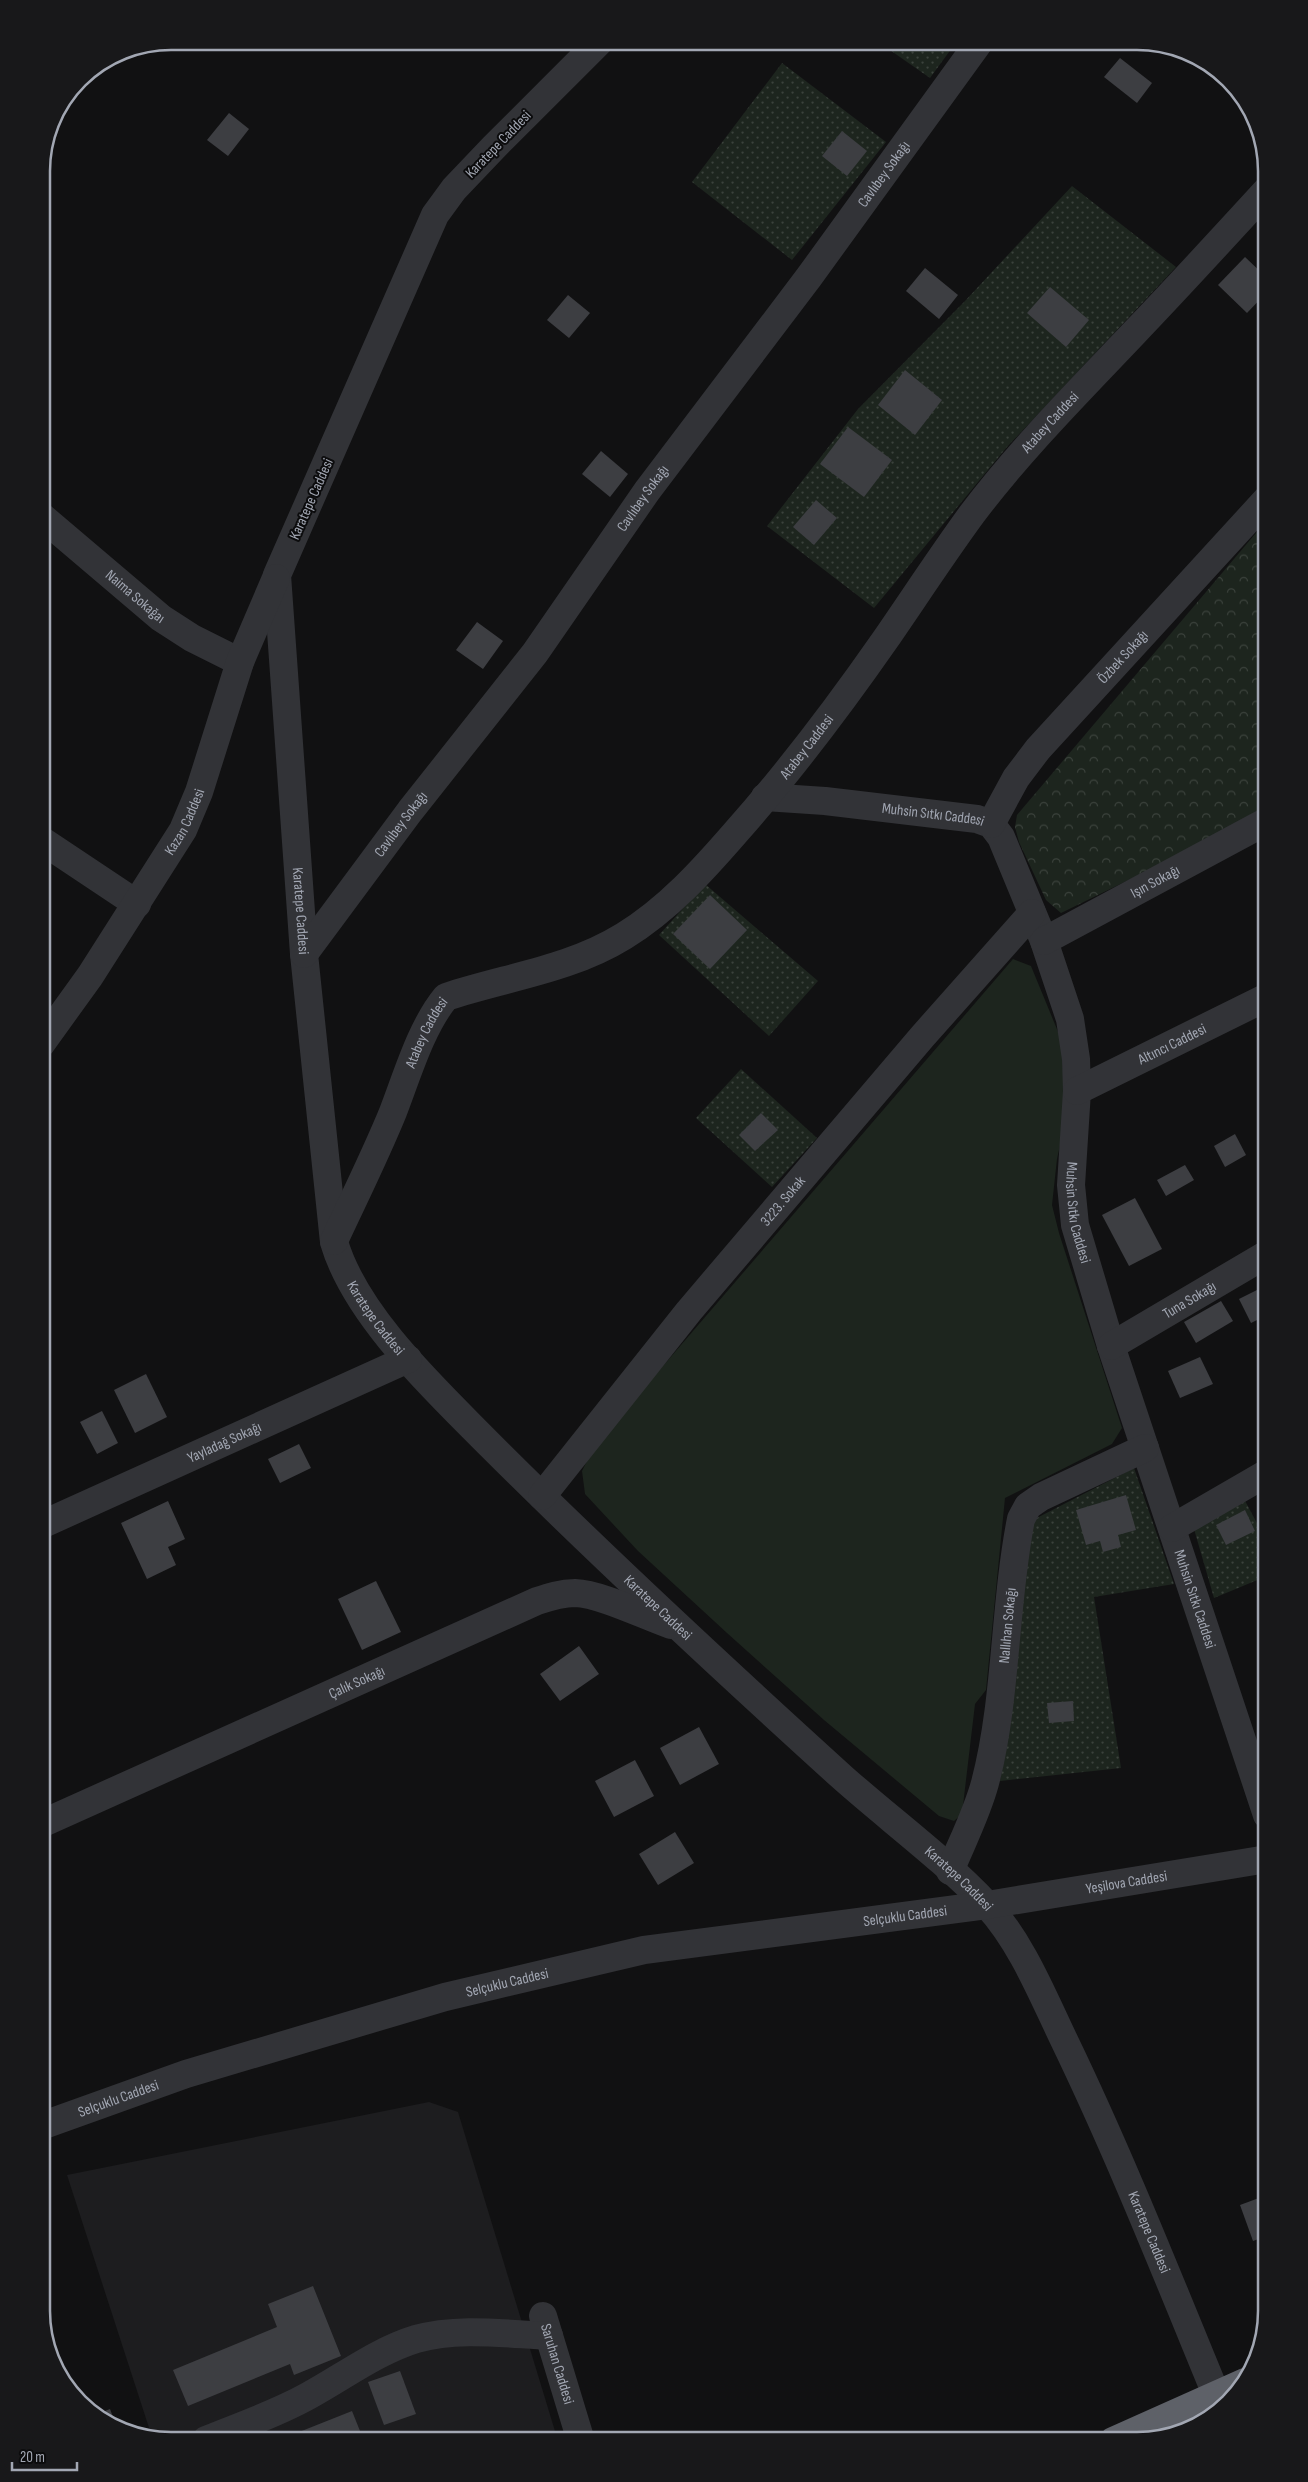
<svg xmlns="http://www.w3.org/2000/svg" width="1308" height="2482" viewBox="0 0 1308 2482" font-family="'Sofia Sans Condensed',sans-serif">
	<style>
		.built { fill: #1d1d1f }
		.grass { fill: #1d251e }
		.forest { fill: url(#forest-crowns) }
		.garden { fill: url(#garden-dots) }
		.building { fill: #3d3e42 }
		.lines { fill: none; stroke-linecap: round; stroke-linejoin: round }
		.minor { stroke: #323337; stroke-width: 28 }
		.highway { stroke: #5e6168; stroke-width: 28 }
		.labels { text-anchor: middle; stroke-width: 4; stroke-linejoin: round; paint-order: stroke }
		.street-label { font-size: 15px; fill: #a2a7b3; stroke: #0c0c0d }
		.rim { fill: none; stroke: #a2a7b3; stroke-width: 2.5 }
	</style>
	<defs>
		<pattern id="forest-crowns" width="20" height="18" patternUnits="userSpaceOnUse" patternTransform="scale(1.25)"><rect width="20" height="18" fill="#1d251e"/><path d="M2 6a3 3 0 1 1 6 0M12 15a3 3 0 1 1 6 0" fill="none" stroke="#3b423c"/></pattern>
		<pattern id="garden-dots" width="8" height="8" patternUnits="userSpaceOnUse" patternTransform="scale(1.25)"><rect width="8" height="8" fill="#1d251e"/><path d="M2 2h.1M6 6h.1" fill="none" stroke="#3b423c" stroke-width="1.8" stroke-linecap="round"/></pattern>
	</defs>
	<rect width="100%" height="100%" fill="#111112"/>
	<polygon class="built" points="429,2102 458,2112 558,2441 163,2440 152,2437 67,2175"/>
	<polygon class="grass" points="1013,959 1031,966 1061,1039 1066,1118 1057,1159 1052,1205 1059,1233 1122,1428 1112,1444 1005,1498 986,1690 975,1704 962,1814 954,1821 939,1816 824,1720 727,1633 638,1551 585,1494 582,1471 595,1445"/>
	<polygon class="forest" points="1267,520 1267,805 1190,850 1061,913 1046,900 1019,842 1015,827 1017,815"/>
	<g class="garden">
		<polygon points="877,41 957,41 930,78"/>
		<polygon points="782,63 886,142 792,260 692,182"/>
		<polygon points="1072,186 1176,267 1007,447 874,608 767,526 858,409 965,301"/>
		<polygon points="705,884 818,981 769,1036 659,935"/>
		<polygon points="741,1069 817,1138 772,1187 696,1118"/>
		<polygon points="1134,1468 1174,1584 1094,1597 1121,1768 1000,1781 1029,1522"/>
		<polygon points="1243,1497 1267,1542 1267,1576 1214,1598 1194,1529"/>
	</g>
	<g class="building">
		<polygon points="1120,58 1152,83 1137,103 1104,77"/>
		<polygon points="229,113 249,129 228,156 207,140"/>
		<polygon points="842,131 867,151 847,176 822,156"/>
		<polygon points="1245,257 1267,278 1267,292 1247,313 1218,285"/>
		<polygon points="925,268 958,295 939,319 906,291"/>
		<polygon points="1050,287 1089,320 1066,347 1027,313"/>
		<polygon points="568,295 590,313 569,338 547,320"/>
		<polygon points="905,370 942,400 915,435 878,405"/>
		<polygon points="848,427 892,460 864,497 820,464"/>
		<polygon points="601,451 628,474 610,497 582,474"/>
		<polygon points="816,500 837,518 814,545 793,527"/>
		<polygon points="477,622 503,641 483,669 456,650"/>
		<polygon points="710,895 747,930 710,969 673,934"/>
		<polygon points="761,1113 778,1130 755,1151 739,1135"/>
		<polygon points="1235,1134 1246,1155 1225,1167 1214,1146"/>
		<polygon points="1185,1165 1194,1180 1166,1196 1157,1180"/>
		<polygon points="1135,1198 1162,1249 1129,1266 1102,1215"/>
		<polygon points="1267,1285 1267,1315 1251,1323 1239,1299"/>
		<polygon points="1221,1301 1233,1321 1196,1343 1184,1322"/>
		<polygon points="1200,1357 1213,1384 1180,1398 1168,1371"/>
		<polygon points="146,1374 167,1417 135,1433 114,1390"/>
		<polygon points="102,1411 118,1443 97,1454 80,1422"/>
		<polygon points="299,1444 311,1468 280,1483 268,1459"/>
		<polygon points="1126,1495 1136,1530 1118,1535 1121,1547 1103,1552 1100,1541 1086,1545 1076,1510"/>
		<polygon points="168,1501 185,1539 168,1547 176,1565 147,1579 121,1523"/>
		<polygon points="1245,1510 1255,1531 1226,1545 1216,1525"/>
		<polygon points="376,1581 401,1632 362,1650 338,1599"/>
		<polygon points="579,1646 599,1674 560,1701 540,1674"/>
		<polygon points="1073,1701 1074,1721 1049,1723 1047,1703"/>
		<polygon points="699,1727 719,1764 680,1785 660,1748"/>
		<polygon points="635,1760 654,1796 614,1817 595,1781"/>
		<polygon points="675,1832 694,1863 658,1885 639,1854"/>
		<polygon points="1267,2195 1267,2236 1253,2241 1240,2205"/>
		<polygon points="313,2286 341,2356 294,2375 290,2364 188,2406 173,2370 277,2327 268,2304"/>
		<polygon points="400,2371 416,2414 384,2425 368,2382"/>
		<polygon points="110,2409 116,2425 99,2419 95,2415"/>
		<polygon points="352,2411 364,2441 279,2441 279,2440"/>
	</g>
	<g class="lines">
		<g class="minor">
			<path id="s1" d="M600,41l-106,106 -40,42 -19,26 -158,360 27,379 30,288c22,75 103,149 157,204 114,114 232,223 351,331 47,42 102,82 145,128 34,37 55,89 77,135 56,116 103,235 152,354"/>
			<path id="s2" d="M41,516l120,102 31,20 48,24"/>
			<path id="s3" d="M765,797l60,4 152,18 14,5 10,13 43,104 26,78 6,40 1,32 -6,94 4,40 36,121 156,469"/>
			<path id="s4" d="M991,824l25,-46 22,-29 229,-250"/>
			<polyline points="41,840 137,904"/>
			<path id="s5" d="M1044,941l223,-120"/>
			<path id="s6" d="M304,954l106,-143 125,-158 112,-162 162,-214 171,-236"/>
			<path id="s7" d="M41,1044l49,-68 93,-146 16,-38 41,-130 36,-84"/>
			<path id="s8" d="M1077,1091l190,-94"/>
			<path id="s9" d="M334,1241c20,-43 41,-85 59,-129 14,-36 28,-85 53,-115 60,-20 123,-27 178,-61 44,-27 79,-66 112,-104 54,-61 103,-126 149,-192 29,-42 57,-85 87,-126 49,-65 107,-123 162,-181 45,-47 89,-95 133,-143"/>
			<path id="s10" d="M1111,1346l156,-92"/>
			<path id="s11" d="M542,1496l147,-185 233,-274 110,-124"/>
			<path id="s12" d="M41,1525l367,-166"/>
			<polyline points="1172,1528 1267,1473"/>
			<path id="s13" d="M41,1824l496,-223c12,-4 24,-8 38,-8 26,1 70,23 96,32"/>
			<path id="s14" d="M950,1871c12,-29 27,-58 35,-88 22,-84 19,-178 36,-264l7,-13 13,-9 104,-49"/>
			<path id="s15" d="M41,2126l145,-52 259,-77 199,-47 343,-45 280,-46"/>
			<path id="s16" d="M543,2316l38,125"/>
			<path d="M206,2440c34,-14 70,-26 102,-44 35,-19 69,-45 108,-57 42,-12 90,-5 133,-3"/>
		</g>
		<polyline class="highway" points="1113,2441 1245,2382"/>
	</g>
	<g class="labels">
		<g class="street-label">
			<text transform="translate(498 144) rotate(-46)" y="5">Karatepe Caddesi</text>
			<text dy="5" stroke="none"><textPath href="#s6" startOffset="972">Cavlıbey Sokağı</textPath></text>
			<text dy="5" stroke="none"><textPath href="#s9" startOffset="1128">Atabey Caddesi</textPath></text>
			<text transform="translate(311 499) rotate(-66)" y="5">Karatepe Caddesi</text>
			<text dy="5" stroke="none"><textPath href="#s6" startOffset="568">Cavlıbey Sokağı</textPath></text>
			<text dy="5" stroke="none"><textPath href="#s2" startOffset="124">Naima Sokağaı</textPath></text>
			<text dy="5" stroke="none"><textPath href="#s4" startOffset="214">Özbek Sokağı</textPath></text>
			<text dy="5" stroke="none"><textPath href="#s9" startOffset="722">Atabey Caddesi</textPath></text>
			<text dy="5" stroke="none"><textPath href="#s3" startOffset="169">Muhsin Sıtkı Caddesi</textPath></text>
			<text dy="5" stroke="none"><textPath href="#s7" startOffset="265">Kazan Caddesi</textPath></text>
			<text dy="5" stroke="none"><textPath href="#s6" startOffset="162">Cavlıbey Sokağı</textPath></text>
			<text dy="5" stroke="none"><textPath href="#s5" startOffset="126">Işın Sokağı</textPath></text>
			<text dy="5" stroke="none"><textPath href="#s1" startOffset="970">Karatepe Caddesi</textPath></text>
			<text dy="5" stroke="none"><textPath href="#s9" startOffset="228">Atabey Caddesi</textPath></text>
			<text dy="5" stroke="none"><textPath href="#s8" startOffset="106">Altıncı Caddesi</textPath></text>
			<text dy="5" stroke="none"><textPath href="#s11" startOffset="381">3223. Sokak</textPath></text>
			<text dy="5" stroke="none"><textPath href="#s3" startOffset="634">Muhsin Sıtkı Caddesi</textPath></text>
			<text dy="5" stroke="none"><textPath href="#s10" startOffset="91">Tuna Sokağı</textPath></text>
			<text dy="5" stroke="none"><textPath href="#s1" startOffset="1390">Karatepe Caddesi</textPath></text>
			<text dy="5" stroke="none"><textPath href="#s12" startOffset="201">Yayladağ Sokağı</textPath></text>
			<text dy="5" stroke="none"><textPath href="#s3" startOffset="1039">Muhsin Sıtkı Caddesi</textPath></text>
			<text dy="5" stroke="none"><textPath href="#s1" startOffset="1795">Karatepe Caddesi</textPath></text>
			<text dy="5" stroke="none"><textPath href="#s14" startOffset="254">Nallıhan Sokağı</textPath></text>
			<text dy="5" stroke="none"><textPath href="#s13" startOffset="346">Çalık Sokağı</textPath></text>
			<text dy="5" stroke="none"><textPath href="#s1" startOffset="2200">Karatepe Caddesi</textPath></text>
			<text dy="5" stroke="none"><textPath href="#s15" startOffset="1116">Yeşilova Caddesi</textPath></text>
			<text dy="5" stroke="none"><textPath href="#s15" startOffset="892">Selçuklu Caddesi</textPath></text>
			<text dy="5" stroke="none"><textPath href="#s15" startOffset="488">Selçuklu Caddesi</textPath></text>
			<text dy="5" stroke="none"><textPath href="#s15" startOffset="82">Selçuklu Caddesi</textPath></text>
			<text dy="5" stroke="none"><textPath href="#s1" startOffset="2605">Karatepe Caddesi</textPath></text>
			<text dy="5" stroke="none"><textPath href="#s16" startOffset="50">Saruhan Caddesi</textPath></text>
		</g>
	</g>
	<path d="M0 0H1308V2482H0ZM171 50H1137A121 121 0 0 1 1258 171V2311A121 121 0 0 1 1137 2432H171A121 121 0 0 1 50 2311V171A121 121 0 0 1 171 50Z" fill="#18181a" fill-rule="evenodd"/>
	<path class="rim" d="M171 50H1137A121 121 0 0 1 1258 171V2311A121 121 0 0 1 1137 2432H171A121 121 0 0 1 50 2311V171A121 121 0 0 1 171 50Z"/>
	<path d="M12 2462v8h65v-8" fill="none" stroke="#a2a7b3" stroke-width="2.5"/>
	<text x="20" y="2462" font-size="15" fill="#a2a7b3" stroke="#0c0c0d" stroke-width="4" paint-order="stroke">20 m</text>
</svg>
